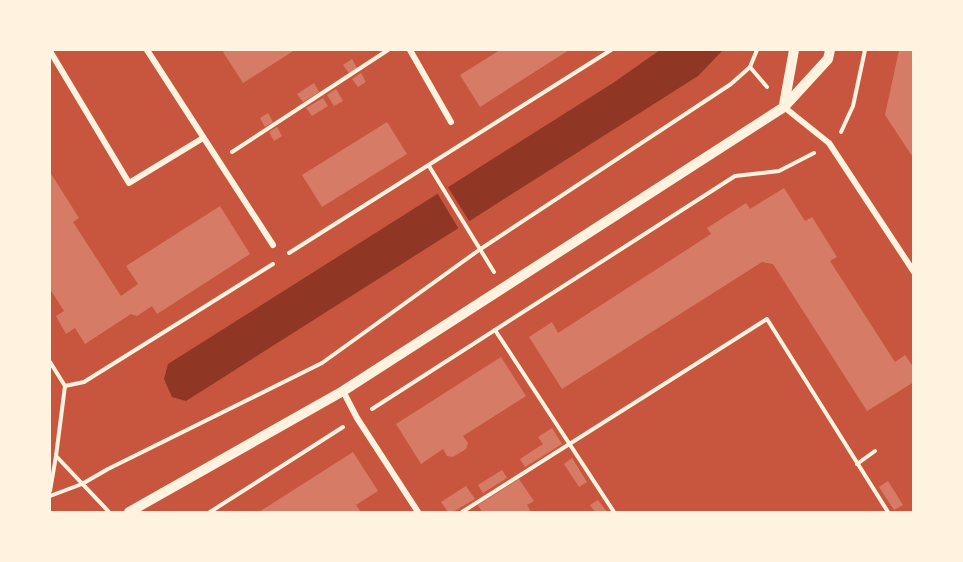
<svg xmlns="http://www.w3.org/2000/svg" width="963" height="562" viewBox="0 0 963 562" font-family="Poppins,sans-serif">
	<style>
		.water { fill: #8f3625 }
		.pier { fill: #c8553d }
		.building { fill: #d67c66 }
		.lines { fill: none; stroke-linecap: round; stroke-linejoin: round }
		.path { stroke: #fff3e0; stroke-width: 4 }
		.minor { stroke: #fff3e0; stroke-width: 6 }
		.tertiary { stroke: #fff3e0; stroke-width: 10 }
	</style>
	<rect width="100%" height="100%" fill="#c8553d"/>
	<polygon class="water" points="660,50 723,50 698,76 186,401 172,397 164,379 168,364 613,83"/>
	<polygon class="pier" points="446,184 471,224 460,231 436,191"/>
	<g class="building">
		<polygon points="226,50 295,50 243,83 223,52"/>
		<polygon points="500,50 569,50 480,107 460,75"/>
		<polygon points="899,50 914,50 914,159 885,115"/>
		<polygon points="352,59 357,68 349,73 343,65"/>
		<polygon points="361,73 366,82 358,87 352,79"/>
		<polygon points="314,83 319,92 303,102 297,94"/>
		<polygon points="336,89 343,101 334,106 327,95"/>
		<polygon points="323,98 328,106 312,116 306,108"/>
		<polygon points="268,113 273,122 265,127 260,118"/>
		<polygon points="387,122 407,154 322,207 302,175"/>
		<polygon points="277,127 282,136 274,141 269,132"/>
		<polygon points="50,172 79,218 73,222 121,296 138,284 126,266 220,206 250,254 157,314 152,306 137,316 131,314 85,344 75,328 66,334 56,316 64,311 50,289"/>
		<polygon points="784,188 805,221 812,217 837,257 830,261 895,362 905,355 914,368 914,382 867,411 773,264 762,262 562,389 529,337 552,322 558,333 711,234 707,228 746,203 750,209"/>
		<polygon points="501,357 526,396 463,436 468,443 466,449 453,457 447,456 443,449 421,464 396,424"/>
		<polygon points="552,428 562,444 525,467 520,459 543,444 538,437"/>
		<polygon points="353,452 378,491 356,505 361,512 259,512"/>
		<polygon points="572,458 587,482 579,487 564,464"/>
		<polygon points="502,470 507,478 483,493 478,485"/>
		<polygon points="519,479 534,501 527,505 531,512 482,512 478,505"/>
		<polygon points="888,481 903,505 894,510 879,487"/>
		<polygon points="466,486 475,499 453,512 448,512 441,502"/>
		<polygon points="598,500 607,512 595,512 590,505"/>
	</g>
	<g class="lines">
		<g class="path">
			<polyline points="750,67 767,87"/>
			<polyline points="841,132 853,106 865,50"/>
			<polyline points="232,152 388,50"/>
			<polyline points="429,166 494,272"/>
			<polyline points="289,253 611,50"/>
			<polyline points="495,330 614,512"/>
			<polyline points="50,362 65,386 56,456 50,491"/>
			<polyline points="65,386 84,382 273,264"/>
			<polyline points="372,409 735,176 779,171 814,153"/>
			<polyline points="57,457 109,512"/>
			<polyline points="857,464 875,451"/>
			<polyline points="50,496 82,484 108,469 322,363 479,250 731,84 750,67 757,50"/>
			<polyline points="210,512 343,427"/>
			<polyline points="462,512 767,319 888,512"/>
		</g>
		<g class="minor">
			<polyline points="147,50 273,245"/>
			<polyline points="410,50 451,122"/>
			<polyline points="50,51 129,183 203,138"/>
			<polyline points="784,107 829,143 914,272"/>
			<polyline points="343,391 357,418 418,512"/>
		</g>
		<g class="tertiary">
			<polyline points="784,105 794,50"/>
			<polyline points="129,512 343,391 784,107 828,59 830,50"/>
		</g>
	</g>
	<rect width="963" height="562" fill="none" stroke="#fff3e0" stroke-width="102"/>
</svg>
